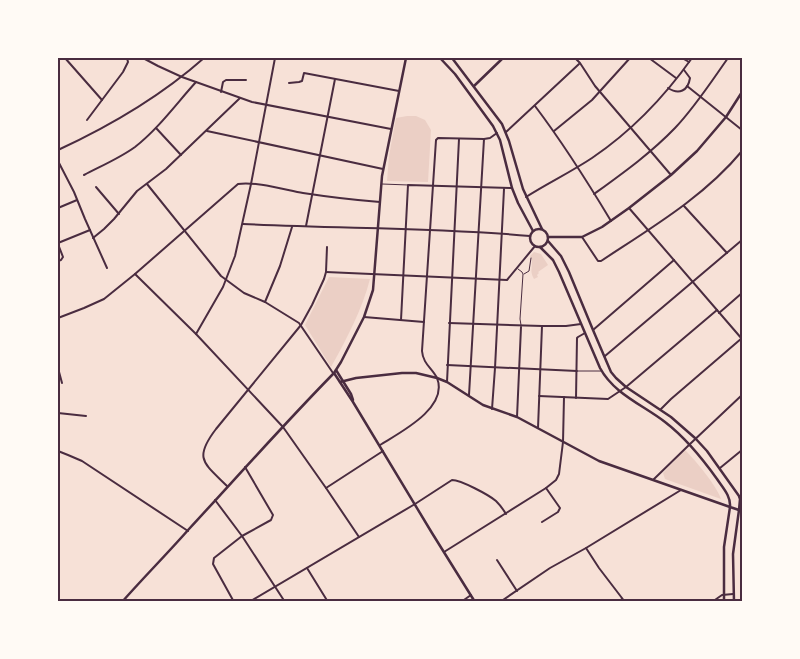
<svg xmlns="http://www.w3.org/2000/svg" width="800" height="659" viewBox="0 0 800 659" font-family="Roboto,sans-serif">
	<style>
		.green { fill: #ebcfc5 }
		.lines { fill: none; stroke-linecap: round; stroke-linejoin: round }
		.pedestrian { stroke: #4a2c40; stroke-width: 1 }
		.minor { stroke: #4a2c40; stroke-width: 2 }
		.tertiary { stroke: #4a2c40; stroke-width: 2.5 }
		.secondary { stroke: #4a2c40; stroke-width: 2.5 }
		.neatline { fill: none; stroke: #4a2c40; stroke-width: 2 }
	</style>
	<rect width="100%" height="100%" fill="#f7e1d7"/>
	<g class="green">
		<polygon points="407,116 416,116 425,120 431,130 428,182 387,181 389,156 396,118"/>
		<path d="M534,252l7,2 7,11 -10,7 1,1 -2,2 1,2 -4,2c-6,-10 1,-14 -4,-23z"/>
		<path d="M329,277l41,2c-8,31 -23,59 -39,88l-26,-42z"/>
		<path d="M685,450c11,11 31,35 36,49l-56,-20 -2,-6z"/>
	</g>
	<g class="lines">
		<g class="pedestrian">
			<polyline points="382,184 408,185"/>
			<polyline points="518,269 522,272 523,274 520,319 521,325"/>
			<polyline points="524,274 529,271 531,258"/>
			<polyline points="578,371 601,371"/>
		</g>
		<g class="minor">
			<polyline points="65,58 102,100"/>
			<polyline points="143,58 158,66 182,77 252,102 391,129"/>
			<polyline points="575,58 580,63 595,86 671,175"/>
			<polyline points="649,58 676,78"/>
			<polyline points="682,58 689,62"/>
			<polyline points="289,83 299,82 302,81 304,73 399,91"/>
			<polyline points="687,86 742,130"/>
			<path d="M668,88c11,7 20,3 22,-10l-6,-8"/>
			<polyline points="221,92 223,82 226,80 246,80"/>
			<path d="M535,106c28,37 52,75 76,115"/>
			<polyline points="87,120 123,72 128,62 127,58"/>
			<polyline points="156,128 181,155"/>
			<polyline points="207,131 383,169"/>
			<polyline points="554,131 592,100 630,58"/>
			<polyline points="506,132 579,64"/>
			<path d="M58,150c52,-24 103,-54 146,-92"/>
			<polyline points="58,161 74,192 85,219 107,268"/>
			<path d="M84,175c17,-9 36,-17 51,-28 24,-19 41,-43 61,-65"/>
			<polyline points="147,184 221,276 244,293 265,302 299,323 333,373"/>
			<polyline points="96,187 119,214"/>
			<path d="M594,194c29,-21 57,-41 81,-66 20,-21 36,-46 53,-70"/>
			<path d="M526,197c22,-14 45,-25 66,-39 40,-27 73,-62 100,-100"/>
			<polyline points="684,206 727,253"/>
			<polyline points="58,208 77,200"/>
			<polyline points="629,208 742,339"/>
			<path d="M243,224c96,5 192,3 287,12"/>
			<polyline points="306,226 335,79"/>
			<path d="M582,237l16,24h3c50,-33 103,-64 141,-110"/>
			<polyline points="93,238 104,229 114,219 137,191 166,169 240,98"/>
			<polyline points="58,243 90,230"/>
			<polyline points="58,244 63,257 61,260 58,261"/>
			<polyline points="326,272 507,280 535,246"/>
			<polyline points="135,274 196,334 283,427 326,488 359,537"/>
			<polyline points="265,302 280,266 292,227"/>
			<polyline points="719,313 742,293"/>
			<polyline points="364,317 424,322"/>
			<path d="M58,318l26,-10 20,-9 31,-25 103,-90c17,-3 48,6 65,9 26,4 51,7 77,9"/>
			<polyline points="401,320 408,185 512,188"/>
			<polyline points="449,323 542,326 566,326 581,324"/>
			<polyline points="593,330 674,260"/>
			<polyline points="196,334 223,287 235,256 251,184 275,58"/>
			<polyline points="605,356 742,240"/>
			<polyline points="447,365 577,371"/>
			<polyline points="58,368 62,383"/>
			<polyline points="447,382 459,139"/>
			<polyline points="469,395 484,139"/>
			<polyline points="539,396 608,399 626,387 717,310"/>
			<polyline points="576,398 577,338 578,337 585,333"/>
			<polyline points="492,409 495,368 504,189"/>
			<polyline points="661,409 671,399 742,338"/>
			<polyline points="58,413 86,416"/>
			<polyline points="517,417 521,327"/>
			<polyline points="538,428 542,326"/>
			<path d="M380,445c19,-12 69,-37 57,-67 -5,-10 -14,-14 -15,-27l14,-211 2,-2 46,1 6,-1 7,-5"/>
			<polyline points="58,451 68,455 82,461 188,531"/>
			<polyline points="720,468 742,450"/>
			<polyline points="653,480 690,444 742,395"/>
			<path d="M227,486c-23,-23 -34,-27 -11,-57l85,-104 11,-20 12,-26 2,-7 1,-25"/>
			<polyline points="326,488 383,451"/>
			<polyline points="215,500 242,536 285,602"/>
			<polyline points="542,522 558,512 560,508 546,488"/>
			<polyline points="586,548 599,568 625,602"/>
			<polyline points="444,552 546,488 556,480 559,474 563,442 564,397"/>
			<polyline points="497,560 517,591"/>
			<polyline points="307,568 328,602"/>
			<polyline points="234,602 213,564 214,558 242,536 271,520 273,515 245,467"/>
			<path d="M249,602l166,-98 37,-24c9,0 37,15 44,21 4,4 7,8 10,13"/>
			<polyline points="461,602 471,595"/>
			<polyline points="500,602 550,568 586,548 681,490"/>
			<polyline points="618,602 622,599"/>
			<polyline points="712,602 722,595 733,594"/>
		</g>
		<g class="tertiary">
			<polyline points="474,86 503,58"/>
			<polyline points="548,237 582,237 602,227 629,208 671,175 697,151 726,117 742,92"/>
			<polyline points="336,370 351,394 353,400"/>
			<polyline points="334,373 353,402 432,533 475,602"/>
			<polyline points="340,382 356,378 402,373 416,373 437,378 447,382 483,405 517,417 599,461 730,507 724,547 724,602"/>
			<polyline points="734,602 733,554 739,510"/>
		</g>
		<g class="secondary">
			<polyline points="440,58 455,74 493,126 500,140 512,188 518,203 533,231"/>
			<polyline points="452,58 502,124 509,141 523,189 542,229"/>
			<circle cx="539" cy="238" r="9"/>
			<polyline points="548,241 561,256 569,272 593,330 611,372 616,378 626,387 671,417 695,438 707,451 739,496 740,499 739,510"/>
			<path d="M540,247l13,13 6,12 41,96c14,26 43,37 65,54 21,16 37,36 52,57 6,9 14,17 13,28l12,4"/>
			<path d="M122,602c22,-25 45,-48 67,-73 48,-52 95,-105 145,-156l7,-11 23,-45 9,-27 9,-114 24,-118"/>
		</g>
	</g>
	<rect width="800" height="659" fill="none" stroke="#fffaf5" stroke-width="118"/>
	<rect x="59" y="59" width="682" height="541" class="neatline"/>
</svg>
